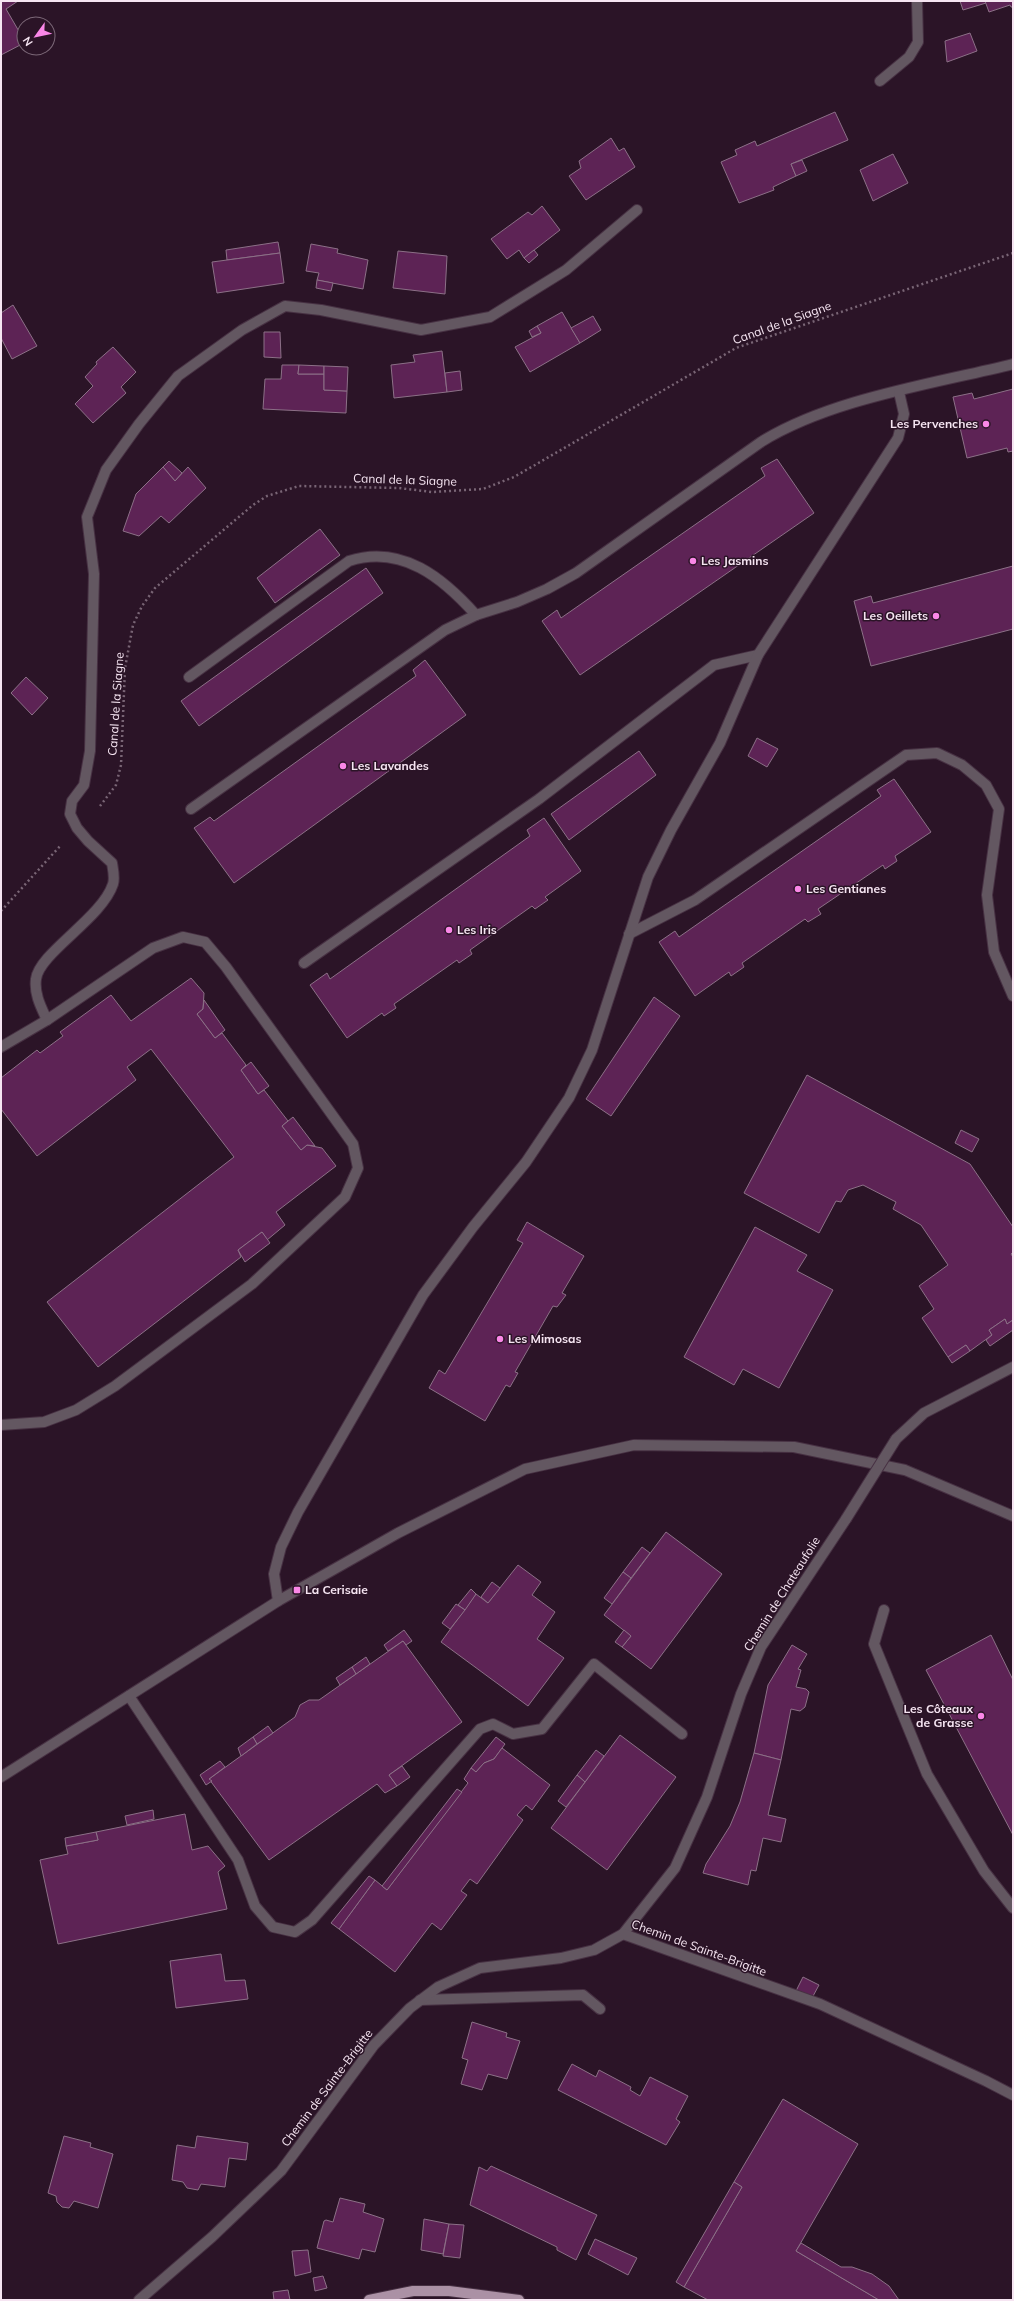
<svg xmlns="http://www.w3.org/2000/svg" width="1014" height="2301" viewBox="0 0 1014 2301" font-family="Mulish,sans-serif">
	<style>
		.building { fill: #5d2355; stroke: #8c7087 }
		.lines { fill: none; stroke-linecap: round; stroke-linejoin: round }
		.service-casing { stroke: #473143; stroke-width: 12 }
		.minor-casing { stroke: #473143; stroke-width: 12 }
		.tertiary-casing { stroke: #473143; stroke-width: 12 }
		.primary-casing { stroke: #473143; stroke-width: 12 }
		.path { stroke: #796575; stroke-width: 2.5; stroke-dasharray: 2 3; stroke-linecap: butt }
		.service { stroke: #635761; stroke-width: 10 }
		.minor { stroke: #635761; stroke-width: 10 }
		.tertiary { stroke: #635761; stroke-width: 10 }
		.primary { stroke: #ab91a5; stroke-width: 10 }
		.minor-bridge-casing { stroke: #473143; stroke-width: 12; stroke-linecap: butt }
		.minor-bridge { stroke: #635761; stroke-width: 10 }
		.poi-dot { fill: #fa87e7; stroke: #2b1427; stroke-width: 1.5 }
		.labels { text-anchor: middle; stroke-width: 3; stroke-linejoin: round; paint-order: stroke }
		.street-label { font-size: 12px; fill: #f6e5f2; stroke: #2b1427 }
		.poi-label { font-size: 12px; font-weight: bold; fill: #f6e5f2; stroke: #2b1427; text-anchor: start }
	</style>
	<rect width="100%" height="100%" fill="#2b1427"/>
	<g class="building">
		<polygon points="1,1 18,1 6,9 24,40 24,43 1,55"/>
		<polygon points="960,1 985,1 986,3 963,10"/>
		<polygon points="985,1 1013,1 1013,7 1011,7 1010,5 989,12"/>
		<polygon points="970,33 977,51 947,62 945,41"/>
		<polygon points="835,112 848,140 791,164 796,176 773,187 774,190 739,203 721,162 737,155 735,150 755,141 757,146"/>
		<polygon points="611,138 619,151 624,148 635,167 586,200 569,176 581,168 579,161"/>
		<polygon points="893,154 908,183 873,201 860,170"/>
		<polygon points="802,160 807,171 796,176 791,164"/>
		<polygon points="542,206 560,230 524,258 519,250 507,259 491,239 528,212 532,215"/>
		<polygon points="278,242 280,253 227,260 226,250"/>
		<polygon points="311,244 338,249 337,253 368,260 363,289 317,280 319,273 306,271"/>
		<polygon points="534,250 538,255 529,263 524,258"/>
		<polygon points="398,251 447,256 445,294 393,288"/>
		<polygon points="280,253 284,283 217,293 212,262"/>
		<polygon points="317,280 333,283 331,291 316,288"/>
		<polygon points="13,305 37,346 12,359 1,338 1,313"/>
		<polygon points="562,312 580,343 530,372 515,347 541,333 537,326"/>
		<polygon points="593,316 601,330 580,343 571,328"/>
		<polygon points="537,326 541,333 532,337 529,331"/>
		<polygon points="264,332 280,332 281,358 264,357"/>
		<polygon points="113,347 136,372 121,387 126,393 93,423 75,404 93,386 85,377 97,364 96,362"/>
		<polygon points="442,351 447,392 394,398 391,365 415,362 413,355"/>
		<polygon points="282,365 299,365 298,374 324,374 324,390 347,391 346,413 263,409 265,379 281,379"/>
		<polygon points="299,365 324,366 324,374 298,374"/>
		<polygon points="324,366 348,367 347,391 324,390"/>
		<polygon points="460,371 462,390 447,392 445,373"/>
		<polygon points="1013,389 1013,451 1008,452 1007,448 967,458 953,397 972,393 974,399"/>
		<polygon points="777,459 814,513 580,675 542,621 557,610 561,618 765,476 761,468"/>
		<polygon points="169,461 182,473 175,481 163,467"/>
		<polygon points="163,467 175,481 188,467 206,488 169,523 161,516 139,536 123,531 136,494"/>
		<polygon points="320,529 340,555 275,603 257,578"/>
		<polygon points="1013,566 1013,629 871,666 854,601 871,596 873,603"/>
		<polygon points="366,568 383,593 199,726 181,701"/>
		<polygon points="425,660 466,715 234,883 194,828 210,817 214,821 416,676 413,670"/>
		<polygon points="26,677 48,698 32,715 11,693"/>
		<polygon points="757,738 778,749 767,767 748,756"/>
		<polygon points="639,751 656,775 569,840 551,814"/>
		<polygon points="894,779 931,832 895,856 897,861 885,869 883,865 818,909 821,914 808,922 805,919 742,963 744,967 731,976 729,972 695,996 659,942 675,931 679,937 881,796 877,790"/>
		<polygon points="544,818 581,871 545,897 548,900 535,909 532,906 470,950 472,954 459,963 457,960 394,1004 396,1008 384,1016 382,1013 347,1038 310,985 327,973 330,979 530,836 527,830"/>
		<polygon points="191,978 204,993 203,1009 197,1014 215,1038 222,1033 246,1065 241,1070 258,1094 264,1090 288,1121 282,1126 301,1150 307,1145 322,1148 336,1166 276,1212 285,1225 267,1240 262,1232 238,1250 241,1257 98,1367 47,1302 234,1157 151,1049 127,1067 136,1080 37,1156 1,1109 1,1078 37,1050 40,1053 63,1036 60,1032 111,995 131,1021"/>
		<polygon points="654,997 680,1016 611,1116 586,1099"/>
		<polygon points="204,1000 225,1030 215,1038 197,1014 203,1009"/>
		<polygon points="251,1062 269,1086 258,1094 241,1070"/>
		<polygon points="807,1075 970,1164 1013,1227 1013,1252 1011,1254 1013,1257 1013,1320 1007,1324 1005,1319 989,1330 992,1335 970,1351 966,1345 948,1357 922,1318 934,1309 919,1286 948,1265 921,1225 893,1209 896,1202 863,1185 848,1190 841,1202 836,1201 819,1233 744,1193"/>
		<polygon points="293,1117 315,1146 307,1145 301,1150 282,1126"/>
		<polygon points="961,1130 979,1139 972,1152 955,1143"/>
		<polygon points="527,1222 584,1256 562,1293 566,1295 557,1307 553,1306 515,1372 518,1373 510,1387 506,1385 485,1421 429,1388 439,1370 445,1374 523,1243 517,1240"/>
		<polygon points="755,1227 807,1255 797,1271 833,1290 779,1388 743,1369 734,1385 684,1357"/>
		<polygon points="262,1232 270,1243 245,1262 238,1250"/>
		<polygon points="1005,1319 1007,1324 1013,1320 1013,1330 990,1346 986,1340 992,1335 989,1330"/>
		<polygon points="966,1345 970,1351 952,1363 948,1357"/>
		<polygon points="666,1532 722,1574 651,1669 622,1647 631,1636 604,1615"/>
		<polygon points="642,1547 650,1553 631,1578 623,1572"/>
		<polygon points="518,1565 541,1582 532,1595 555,1612 537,1639 564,1658 528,1706 441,1642 476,1594 488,1603"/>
		<polygon points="623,1572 631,1578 612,1604 604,1598"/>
		<polygon points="492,1582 500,1588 488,1603 481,1597"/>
		<polygon points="471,1589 476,1594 465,1610 458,1605"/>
		<polygon points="456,1604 465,1610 450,1629 442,1623"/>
		<polygon points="404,1630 412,1641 406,1645 403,1641 388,1651 384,1645"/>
		<polygon points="624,1630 631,1636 622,1647 615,1642"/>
		<polygon points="991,1635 1013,1680 1013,1835 926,1670"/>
		<polygon points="403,1641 462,1722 389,1775 397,1786 385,1793 377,1784 269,1860 209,1779 295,1717 300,1705 309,1700 319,1700"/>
		<polygon points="792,1645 807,1654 798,1669 801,1670 796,1687 806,1689 809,1692 805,1707 800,1711 791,1709 781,1760 754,1753 768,1685"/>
		<polygon points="366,1657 370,1664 356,1674 352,1667"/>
		<polygon points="352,1667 356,1674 340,1685 336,1678"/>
		<polygon points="268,1726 273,1733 257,1744 253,1737"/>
		<polygon points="620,1735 676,1777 607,1870 551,1828"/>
		<polygon points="253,1737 257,1744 241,1756 238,1748"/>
		<polygon points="496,1737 505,1744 494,1759 484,1763 476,1772 471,1768"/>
		<polygon points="502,1748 550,1785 532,1810 526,1805 517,1815 523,1820 477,1884 470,1879 461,1891 467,1895 441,1930 432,1923 395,1972 339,1929 375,1880 387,1890 468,1783 464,1779 471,1768 476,1772 484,1763 494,1759"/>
		<polygon points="596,1750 604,1756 585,1782 577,1775"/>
		<polygon points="754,1753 781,1760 768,1815 786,1819 781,1842 763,1838 756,1871 751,1870 748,1885 703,1873 706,1864 730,1826 740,1802"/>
		<polygon points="220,1761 225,1767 209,1779 212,1781 206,1785 200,1775"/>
		<polygon points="402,1766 410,1777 397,1786 389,1775"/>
		<polygon points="577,1775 585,1782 566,1807 558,1801"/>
		<polygon points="457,1789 462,1792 387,1890 382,1886"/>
		<polygon points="153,1810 154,1819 127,1825 125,1816"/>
		<polygon points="185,1814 192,1850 208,1846 225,1866 218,1872 227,1909 58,1944 40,1860 68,1854 66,1846 98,1840 96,1832"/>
		<polygon points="96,1832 98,1840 66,1846 65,1838"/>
		<polygon points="369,1876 375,1880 339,1929 331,1923"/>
		<polygon points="221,1954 225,1981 245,1980 248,1999 176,2008 170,1961"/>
		<polygon points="803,1977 819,1985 812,1998 796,1991"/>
		<polygon points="472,2022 507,2033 506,2037 520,2041 507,2079 488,2074 482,2090 461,2084 468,2060 462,2058"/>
		<polygon points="572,2064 596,2077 599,2070 631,2087 630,2090 640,2096 650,2077 688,2096 676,2119 680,2122 666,2145 558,2090"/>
		<polygon points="783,2099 858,2144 796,2251 879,2300 708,2300 684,2287 742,2187 734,2182"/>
		<polygon points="64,2136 91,2143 90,2147 113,2154 98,2208 74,2201 69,2208 62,2207 57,2202 56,2196 48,2193"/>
		<polygon points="197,2136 248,2143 246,2160 229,2158 225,2187 201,2184 198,2190 187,2188 183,2182 172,2180 177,2145 195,2148"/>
		<polygon points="491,2166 597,2215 576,2260 557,2250 557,2247 470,2205 479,2167 487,2171"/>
		<polygon points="734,2182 742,2187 684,2287 676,2282"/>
		<polygon points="340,2198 365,2204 363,2212 384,2219 375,2252 362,2249 359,2259 317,2248 324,2221 326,2220 333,2222"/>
		<polygon points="424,2219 449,2224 443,2254 421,2250"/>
		<polygon points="449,2224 464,2225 460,2258 443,2256"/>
		<polygon points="595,2239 637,2258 628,2275 588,2254"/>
		<polygon points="801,2243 841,2267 852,2267 872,2274 889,2286 899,2300 879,2300 796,2251"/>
		<polygon points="308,2250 311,2272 295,2276 292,2251"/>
		<polygon points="323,2276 327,2288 315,2291 313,2278"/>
		<polygon points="288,2290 290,2300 274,2300 273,2292"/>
	</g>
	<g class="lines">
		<defs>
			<g id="service">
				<polyline points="880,81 909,57 918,42 917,1"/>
				<path d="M189,677l160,-116c53,-17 94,17 127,54"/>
				<path d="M191,809l254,-179 31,-15 41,-13 30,-13 29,-16 185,-131c69,-43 172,-58 252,-78"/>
				<polyline points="629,934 695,900 906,755 937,753 962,765 986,785 999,809 987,895 994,952 1013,996"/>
				<polyline points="304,963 539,799 714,665 758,655"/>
				<polyline points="278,1601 274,1574 281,1547 298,1512 423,1295 473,1227 526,1162 569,1098 592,1050 648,877 671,830 720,743 758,655 898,438 904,414 899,392"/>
				<polyline points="884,1610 874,1644 927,1774 984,1871 1013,1908"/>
				<polyline points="129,1696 238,1860 255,1906 273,1927 295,1932 312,1920 480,1729 493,1724 513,1734 542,1729 594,1664 682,1734"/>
				<polyline points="420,2000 583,1995 600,2009"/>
			</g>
			<g id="minor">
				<path d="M47,1020c-6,-13 -13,-26 -11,-41 3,-26 66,-61 77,-95 2,-6 0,-15 -1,-21l-24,-22 -11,-13 -7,-14 2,-13 12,-16 6,-34 4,-177 -7,-57 19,-47 33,-46 39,-48 64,-46 43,-24 36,4 100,20 69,-13 76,-47 71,-60"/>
				<polyline points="1,1047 47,1020 153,948 183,937 205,942 226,967 353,1144 358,1168 345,1197 252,1284 115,1386 76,1410 44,1422 1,1425"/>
				<polyline points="896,1439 924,1413 1013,1367"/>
				<polyline points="623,1934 675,1868 707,1797 741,1694 761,1647 846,1519"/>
				<polyline points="139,2300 212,2237 281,2171 374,2045 410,2008 438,1987 480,1968 561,1958 594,1950 623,1934 820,2004 986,2081 1013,2095"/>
			</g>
			<polyline id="tertiary" points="1,1777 278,1601 398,1533 525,1469 634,1445 794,1447 905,1470 1013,1516"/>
			<polyline id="primary" points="369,2300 413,2291 449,2291 519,2300"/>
		</defs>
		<use href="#service" class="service-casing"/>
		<use href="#minor" class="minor-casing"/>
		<use href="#tertiary" class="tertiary-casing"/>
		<use href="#primary" class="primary-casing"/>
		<g class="path">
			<polyline points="100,806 116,785 121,765 125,668 133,625 142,606 155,588 253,505 267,496 299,486 399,488 432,492 483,489 514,477 535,465 736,348 1013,253"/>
			<polyline points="1,911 61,845"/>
		</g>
		<use href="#service" class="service"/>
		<use href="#minor" class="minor"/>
		<use href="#tertiary" class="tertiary"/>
		<use href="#primary" class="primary"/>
		<defs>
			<polyline id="minor-bridge" points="846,1519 896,1439"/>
		</defs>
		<use href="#minor-bridge" class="minor-bridge-casing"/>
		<use href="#minor-bridge" class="minor-bridge"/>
	</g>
	<g class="poi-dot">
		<circle cx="986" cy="424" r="4"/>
		<circle cx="693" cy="561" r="4"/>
		<circle cx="936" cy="616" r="4"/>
		<circle cx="343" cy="766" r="4"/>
		<circle cx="798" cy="889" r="4"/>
		<circle cx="449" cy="930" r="4"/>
		<circle cx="500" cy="1339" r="4"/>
		<rect x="293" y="1586" width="8" height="8" rx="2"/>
		<circle cx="981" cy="1716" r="4"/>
	</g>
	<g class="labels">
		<g class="street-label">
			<text transform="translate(782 323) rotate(-20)" y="4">Canal de la Siagne</text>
			<text transform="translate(405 480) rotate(2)" y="4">Canal de la Siagne</text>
			<text transform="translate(116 704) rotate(-86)" y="4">Canal de la Siagne</text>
			<text transform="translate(782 1594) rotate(-58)" y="4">Chemin de Chateaufolie</text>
			<text transform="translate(699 1948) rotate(20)" y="4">Chemin de Sainte-Brigitte</text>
			<text transform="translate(327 2088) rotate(-53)" y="4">Chemin de Sainte-Brigitte</text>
		</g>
		<g class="poi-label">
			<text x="978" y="428" text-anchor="end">Les Pervenches</text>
			<text x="701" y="565">Les Jasmins</text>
			<text x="928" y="620" text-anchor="end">Les Oeillets</text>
			<text x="351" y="770">Les Lavandes</text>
			<text x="806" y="893">Les Gentianes</text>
			<text x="457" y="934">Les Iris</text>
			<text x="508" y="1343">Les Mimosas</text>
			<text x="305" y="1594">La Cerisaie</text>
			<text x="973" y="1713" text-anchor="end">Les Côteaux<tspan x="973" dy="14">de Grasse</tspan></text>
		</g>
	</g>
	<rect width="1014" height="2301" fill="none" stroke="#f6e5f2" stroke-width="4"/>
	<g transform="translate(36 36) rotate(237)"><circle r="19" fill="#2b1427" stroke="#7c6878"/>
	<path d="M0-3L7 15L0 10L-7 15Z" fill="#fa87e7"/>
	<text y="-6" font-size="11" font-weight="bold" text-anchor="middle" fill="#f6e5f2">N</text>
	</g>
</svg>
